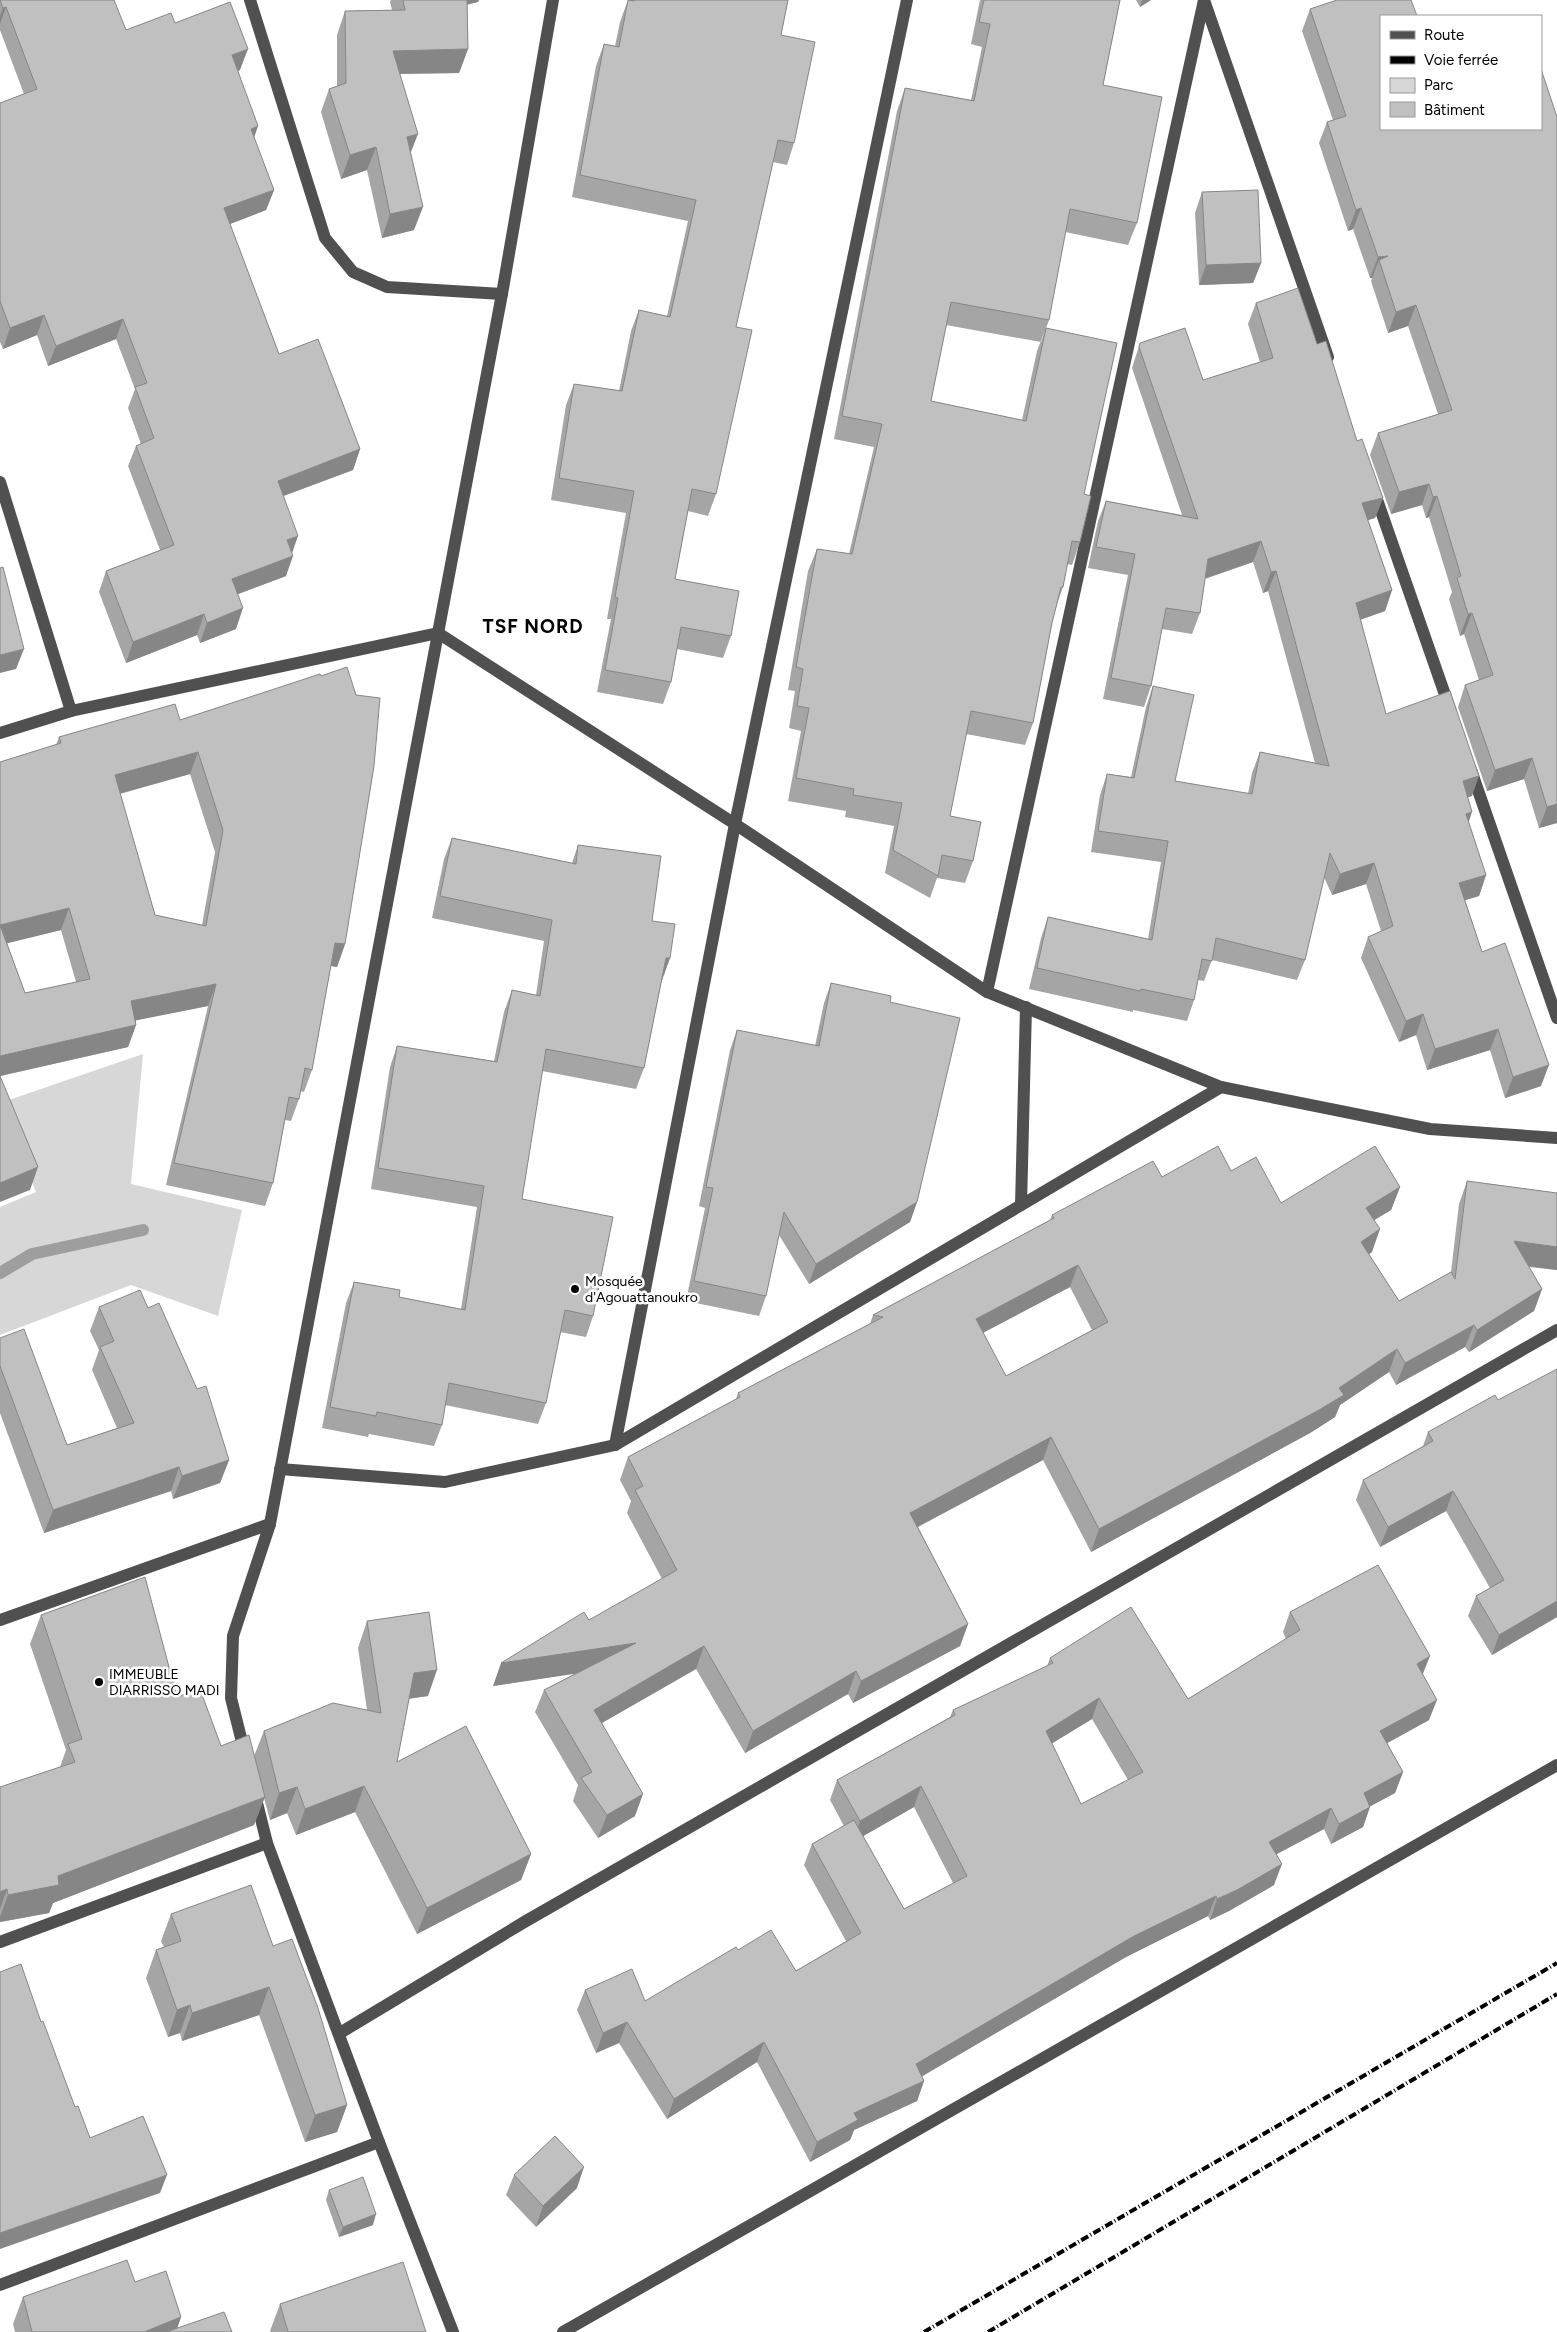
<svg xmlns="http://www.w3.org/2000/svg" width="1557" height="2332" viewBox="0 0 1557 2332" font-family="Figtree,sans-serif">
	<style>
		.green { fill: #d7d7d7 }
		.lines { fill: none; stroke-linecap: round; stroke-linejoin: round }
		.stream { stroke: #9e9e9e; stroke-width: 12 }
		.minor { stroke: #505050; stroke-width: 12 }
		.rail { stroke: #000; stroke-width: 4; stroke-dasharray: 8 2.5 1 2.5; stroke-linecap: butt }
		.wall { fill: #a5a5a5; fill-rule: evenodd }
		.shaded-wall { fill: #868686 }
		.building { fill: #c0c0c0; stroke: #868686; fill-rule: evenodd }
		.poi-dot { fill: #000; stroke: #fff; stroke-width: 2 }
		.labels { text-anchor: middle; stroke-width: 5; stroke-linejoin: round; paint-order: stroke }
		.poi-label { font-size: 14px; fill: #000; stroke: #fff; text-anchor: start }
		.district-label { font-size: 19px; font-weight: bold; letter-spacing: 1px; fill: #000; stroke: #fff }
	</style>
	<rect width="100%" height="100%" fill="#fff"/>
	<polygon class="green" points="143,1054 131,1184 242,1210 218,1316 131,1285 0,1335 0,1207 36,1192 0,1103"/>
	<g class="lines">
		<polyline class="stream" points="0,1273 32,1254 143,1230"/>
		<g class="minor">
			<polyline points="250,0 325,238 353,272 387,287 502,294"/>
			<polyline points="1204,0 1328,357"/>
			<polyline points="0,482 71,711"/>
			<polyline points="1374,491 1450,709"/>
			<polyline points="0,733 71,711 438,633 735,824 987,992 1221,1087 1430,1129 1557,1138"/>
			<polyline points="1471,770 1557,1018"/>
			<polyline points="987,992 1204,0"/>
			<polyline points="1021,1205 1026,1007"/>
			<polyline points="615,1445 735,824 907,0"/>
			<polyline points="280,1469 445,1482 615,1445 1221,1087"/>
			<polyline points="0,1620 270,1524"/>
			<polyline points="245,1754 231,1698 233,1636 270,1524 502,294 553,0"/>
			<polyline points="255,1795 267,1843 379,2142 453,2332"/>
			<polyline points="0,1942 267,1843"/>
			<polyline points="340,2033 526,1921 1557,1330"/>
			<polyline points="0,2285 379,2142"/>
			<polyline points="563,2332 1557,1765"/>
		</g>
		<g class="rail">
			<polyline points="924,2332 1557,1963"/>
			<polyline points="988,2332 1557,1994"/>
		</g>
	</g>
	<g class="wall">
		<polygon points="0,0 126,30 175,23 240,70 237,71 254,138 274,190 266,210 230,224 279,354 360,449 353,470 283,496 292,552 286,576 238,594 236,629 200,643 197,635 126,663 99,592 106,571 160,550 128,466 136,446 141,444 128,408 135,389 116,339 48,366 37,335 3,349 0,342 0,103 24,94 0,30"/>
		<polygon points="391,0 479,0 478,2 467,5 468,49 459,73 400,74 411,153 414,230 382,238 367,170 341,179 321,112 329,89 337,86 337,35 345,11 392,10 390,2"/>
		<polygon points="628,0 788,0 781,35 794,143 787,165 773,162 736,327 716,494 708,516 688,511 675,579 731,636 723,658 677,649 671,682 663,704 597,692 611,619 607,619 626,513 551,500 566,405 574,384 619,391 631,331 639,310 667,316 688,221 572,197 596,66 604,44 615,46 620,22"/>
		<polygon points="980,0 1120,0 1103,85 1137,223 1128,245 1065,232 1049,320 1041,342 946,325 931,401 1022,420 1037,351 1046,328 1084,494 1080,542 1072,565 1067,564 1063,587 1057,604 1052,623 1033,723 1025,745 966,734 950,816 973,861 965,883 937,878 930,898 885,873 894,826 845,817 846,811 788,801 801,731 789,728 795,691 788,690 808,571 817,549 849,554 874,447 834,439 897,111 905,88 971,100 982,47 971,44"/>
		<polygon points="1136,0 1151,0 1140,7"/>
		<polygon points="1310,9 1381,129 1557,117 1557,823 1539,828 1524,779 1487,791 1458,707 1465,685 1479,680 1464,634 1460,636 1449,599 1452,592 1429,517 1426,518 1422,505 1391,514 1370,455 1378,433 1438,414 1408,326 1388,333 1371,281 1372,278 1370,278 1353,229 1348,231 1319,143 1327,122 1333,120 1302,31"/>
		<polygon points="1202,192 1261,263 1253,283 1199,285 1195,213"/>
		<polygon points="1256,303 1317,344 1357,441 1383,498 1375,518 1368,520 1392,590 1385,611 1360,620 1386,714 1472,796 1468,797 1468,822 1486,875 1479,896 1465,900 1482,952 1541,1086 1505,1098 1490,1050 1427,1070 1416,1035 1399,1042 1361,958 1368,937 1381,931 1366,884 1332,895 1324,877 1305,960 1297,980 1212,960 1204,981 1198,980 1194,1000 1187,1021 1133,1010 1133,1012 1029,989 1041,938 1048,917 1148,939 1161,862 1091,852 1100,795 1107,774 1131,777 1146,707 1153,686 1175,781 1248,794 1252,773 1260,752 1315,763 1268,591 1263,593 1253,562 1205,579 1200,613 1192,634 1162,629 1151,686 1144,707 1103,699 1128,575 1088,568 1098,521 1106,501 1182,515 1132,368 1140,343 1203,380 1260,362 1248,324"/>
		<path d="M180,720l165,224 -8,23 -6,-1 -19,104 -8,22 -4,-1 -1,8 -8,22 -6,-1 -12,63 -8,23 -99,-21 42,-179 -72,14v5l-8,22 -128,29v-314l56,-17 3,-8zM190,774l25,78 -13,73 -47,-10 -35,-121zM61,930l15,52 -51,11 -18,-50z"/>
		<polygon points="452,838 572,863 578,845 652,921 670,958 662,980 662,979 644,1068 636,1089 542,1071 522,1199 593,1316 586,1337 560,1332 546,1403 538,1424 445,1405 442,1425 434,1446 369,1434 368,1437 322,1428 346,1303 354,1282 399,1297 461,1309 477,1207 371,1189 390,1067 397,1046 494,1061 504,1012 512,990 536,995 544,941 432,918 444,859"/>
		<polygon points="831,983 890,1002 917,1202 910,1222 809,1284 779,1235 766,1296 759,1316 686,1301 705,1208 699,1206 730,1050 737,1030 815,1046 824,1003"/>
		<path d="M1231,1171l50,32 119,-16 -9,23 -17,10 -2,32 -3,2 30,47 52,-29 8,-68 8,-23 90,12v77l-28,-3 13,22 -8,22 -65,41 -4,-5 -69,38 -7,-13 -49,33 -5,12 -25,16 -219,119 -48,-92 -125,67 50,97 -8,22 -107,57 -5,-9 -103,59 -49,-84 -94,54 33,93 -37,22 -25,-37 5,-16 -43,-73 9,-22 32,-17 -83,13 96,-66 73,-41 -35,-66 4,-12 -11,-21 8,-23 108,-58 2,-6 132,-69 3,-9 177,-95 2,-5 110,-38zM1070,1287l22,43 -86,46 -23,-43z"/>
		<polygon points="99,1307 148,1308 197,1389 229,1460 220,1483 173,1499 171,1491 44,1533 0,1413 0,1338 67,1445 117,1428 92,1370 99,1350 90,1331"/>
		<polygon points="1428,1432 1557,1617 1492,1655 1468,1616 1476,1596 1490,1588 1446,1511 1380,1547 1356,1500 1363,1480 1423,1446"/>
		<path d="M1290,1612l133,63 6,45 -42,23 16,29 -8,21 -25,13 -7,21 -32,17 -7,-15 -48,25 -2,31 -45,26 -19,9 -2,-4 -82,41 -204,119 2,5 -7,20 -63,29 -4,10 -40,22 -53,-100 -90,57 -48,-76 -23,10 -19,-43 8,-20 60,11 93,-51 58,21 50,-30 -42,-76 8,-21 32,-18 -14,-26 7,-20 113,-63 3,-7 94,-44 3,-8 138,41 98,-60 -3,-7zM1092,1719l36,61 -47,24 -29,-61zM914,1807l39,76 -49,26 -41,-73z"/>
		<polygon points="41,1615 177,1697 221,1746 254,1756 264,1731 367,1710 358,1648 367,1621 428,1696 409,1699 397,1762 531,1854 521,1880 417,1934 355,1812 296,1835 287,1813 270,1820 264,1798 254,1825 53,1903 49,1913 0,1922 0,1787 60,1767 66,1750 30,1644"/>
		<polygon points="171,1914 273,1946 347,2105 337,2132 305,2142 259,2015 182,2041 180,2033 168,2037 146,1978 156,1950 164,1947 161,1941"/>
		<polygon points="514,2175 577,2188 536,2227 506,2195"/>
		<polygon points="329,2190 373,2225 339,2237 326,2200"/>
		<polygon points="23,2297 181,2317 177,2328 232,2332 15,2332 13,2324"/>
		<polygon points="280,2304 426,2332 271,2332 270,2331"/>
	</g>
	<g class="shaded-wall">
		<polygon points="460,0 479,0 478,2 458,6"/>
		<polygon points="1142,0 1151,0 1140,7"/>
		<polygon points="6,7 0,24 0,15 3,8"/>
		<polygon points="248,49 240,70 224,76 232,55"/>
		<polygon points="468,49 459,73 384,74 393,51"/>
		<polygon points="258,126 251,147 251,129"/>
		<polygon points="418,134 409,157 407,137"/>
		<polygon points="376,147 367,170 341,179 350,155"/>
		<polygon points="274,190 266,210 217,229 224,208"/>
		<polygon points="423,207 414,230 382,238 390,214"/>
		<polygon points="1361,208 1353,229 1348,231 1356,210"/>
		<polygon points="1388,256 1379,260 1372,278 1370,278 1378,257"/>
		<polygon points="1261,263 1253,283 1199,285 1206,265"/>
		<polygon points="1416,305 1408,326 1388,333 1396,312"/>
		<polygon points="44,315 37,335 3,349 10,328"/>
		<polygon points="123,319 116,339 48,366 56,346"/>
		<polygon points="360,449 353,470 270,501 278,481"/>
		<polygon points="1429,484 1422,505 1391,514 1399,492"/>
		<polygon points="1437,496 1429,517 1426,518 1433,497"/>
		<polygon points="1383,498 1375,518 1355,524 1362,503"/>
		<polygon points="298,536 291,556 287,540"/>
		<polygon points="1261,541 1253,562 1200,580 1208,559"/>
		<polygon points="293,556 286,576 225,599 232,579"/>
		<polygon points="1276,571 1268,591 1263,593 1271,572"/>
		<polygon points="1392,590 1385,611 1348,624 1356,603"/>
		<polygon points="243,608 236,629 200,643 207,623"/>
		<polygon points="1472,613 1464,634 1460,636 1468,614"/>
		<polygon points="204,614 197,635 126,663 133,642"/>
		<polygon points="24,649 16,669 0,673 0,655"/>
		<polygon points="198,752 190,774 107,797 115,775"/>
		<polygon points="1532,758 1524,779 1487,791 1495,770"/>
		<polygon points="1479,776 1472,796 1456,801 1463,781"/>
		<polygon points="1557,804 1557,823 1539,828 1547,807"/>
		<polygon points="1472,812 1465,833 1466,814"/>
		<polygon points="1374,863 1366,884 1332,895 1340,874"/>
		<polygon points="1486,875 1479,896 1452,904 1459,883"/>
		<polygon points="69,908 61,930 0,945 0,925"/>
		<polygon points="335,943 345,944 337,967 327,965"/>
		<polygon points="666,958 670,958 662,980 658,979"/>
		<polygon points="216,984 208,1006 123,1023 131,1001"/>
		<polygon points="1423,1014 1416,1035 1399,1042 1406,1021"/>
		<polygon points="136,1025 128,1047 0,1076 0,1056"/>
		<polygon points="1498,1029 1490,1050 1427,1070 1435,1049"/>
		<polygon points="1549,1065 1541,1086 1505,1098 1513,1077"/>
		<polygon points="38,1167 30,1190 0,1202 0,1183"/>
		<polygon points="1400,1187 1391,1210 1358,1230 1366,1208"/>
		<polygon points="917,1202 910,1222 809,1284 816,1264"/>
		<polygon points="1380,1229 1372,1252 1353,1265 1361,1242"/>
		<polygon points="1514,1241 1557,1247 1557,1270 1505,1263"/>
		<polygon points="1078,1265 1070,1287 967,1341 976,1319"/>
		<polygon points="1542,1289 1534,1311 1469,1352 1477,1330"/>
		<polygon points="1474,1325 1465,1347 1396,1385 1405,1363"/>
		<polygon points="1397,1349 1389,1372 1340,1405 1335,1417 1310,1433 1091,1552 1099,1529 1339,1388"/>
		<polygon points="1051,1437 1043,1460 902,1535 910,1513"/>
		<polygon points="229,1460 220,1483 173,1499 182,1476"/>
		<polygon points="179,1467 171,1491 44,1533 53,1510"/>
		<polygon points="1453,1491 1446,1511 1380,1547 1388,1527"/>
		<polygon points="1557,1601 1557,1617 1492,1655 1499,1635"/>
		<polygon points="968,1624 960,1646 853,1703 861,1681"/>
		<polygon points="636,1643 627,1666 493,1686 501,1663"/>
		<polygon points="704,1646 696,1669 586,1732 594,1710"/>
		<polygon points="1430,1656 1422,1676 1417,1664"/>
		<polygon points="437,1670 428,1696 404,1699 414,1673"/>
		<polygon points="856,1671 848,1694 745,1753 753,1731"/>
		<polygon points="1099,1698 1092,1719 1038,1752 1046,1731"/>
		<polygon points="1437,1700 1429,1720 1373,1751 1380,1731"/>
		<polygon points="1403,1772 1395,1793 1356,1814 1364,1793"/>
		<polygon points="364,1786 355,1812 296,1835 305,1809"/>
		<polygon points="921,1786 914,1807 853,1842 860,1821"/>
		<polygon points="297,1787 287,1813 270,1820 279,1793"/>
		<polygon points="643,1794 635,1816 598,1838 607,1815"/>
		<polygon points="265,1797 254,1825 53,1903 49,1913 0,1922 0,1917 8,1895"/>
		<polygon points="1370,1807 1363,1827 1331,1844 1339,1824"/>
		<polygon points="1331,1808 1324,1829 1262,1862 1269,1842"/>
		<polygon points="531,1854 521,1880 417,1934 427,1908"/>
		<polygon points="1282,1864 1274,1885 1229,1911 1210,1920 1217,1899"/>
		<polygon points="7,1889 0,1909 0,1892"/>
		<polygon points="1216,1896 1208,1916 1126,1957 909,2084 916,2064 1134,1936"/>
		<polygon points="269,1987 259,2015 182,2041 192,2013"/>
		<polygon points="190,2005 180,2033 168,2037 177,2010"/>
		<polygon points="627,2022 619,2043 596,2053 603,2033"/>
		<polygon points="764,2042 757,2062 667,2119 674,2099"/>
		<polygon points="924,2081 917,2101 854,2130 850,2140 810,2162 817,2142 854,2113"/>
		<polygon points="347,2105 337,2132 305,2142 315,2115"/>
		<polygon points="584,2167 577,2188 536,2227 543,2206"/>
		<polygon points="167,2175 160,2193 0,2249 0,2233"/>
		<polygon points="376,2214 373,2225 339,2237 343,2227"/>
		<polygon points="181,2317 176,2332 144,2332"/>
	</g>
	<g class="building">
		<polygon points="0,0 114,0 126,30 171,13 175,23 230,2 248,49 232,55 258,126 251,129 274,190 224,208 279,354 318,339 360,449 278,481 298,536 287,540 293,556 232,579 243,608 207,623 204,614 133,642 106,571 174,545 136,446 154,438 135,387 147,383 123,319 56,346 44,315 10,328 0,301 0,103 37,89 6,7 3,8"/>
		<polygon points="403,0 467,0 468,49 393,51 418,134 407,137 423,207 390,214 376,147 350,155 329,89 346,83 345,11 405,10"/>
		<polygon points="628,0 634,1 635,0 788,0 781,35 815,42 794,143 778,140 736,327 752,330 716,494 692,489 675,579 739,591 731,636 681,627 671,682 605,670 618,598 615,597 634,491 559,478 574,384 622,391 639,310 670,317 696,200 580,175 604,44 619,47"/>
		<polygon points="984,0 1120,0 1103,85 1162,97 1137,223 1070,209 1049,320 951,302 931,401 1026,421 1046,328 1117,343 1084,494 1091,496 1080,542 1072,541 1063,587 1061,587 1052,623 1033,723 971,711 950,816 981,822 973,861 942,855 938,876 893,850 902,803 853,795 854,789 796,778 809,708 797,706 803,669 796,667 817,549 852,554 882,424 842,416 905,88 974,101 990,24 979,22"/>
		<polygon points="1337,0 1411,0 1417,16 1381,16 1381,129 1541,129 1541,69 1557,117 1557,804 1547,807 1532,758 1495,770 1465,685 1493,675 1472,613 1468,614 1457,578 1461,576 1437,496 1433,497 1429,484 1399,492 1378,433 1452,410 1416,305 1396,312 1379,260 1388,256 1378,257 1361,208 1356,210 1327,122 1346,116 1310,9"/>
		<polygon points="1258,190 1261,263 1206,265 1202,192"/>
		<polygon points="1298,288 1317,344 1326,341 1357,441 1362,439 1383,498 1362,503 1392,590 1356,603 1386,714 1450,691 1479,776 1463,781 1472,812 1466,814 1486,875 1459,883 1482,952 1505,943 1549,1065 1513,1077 1498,1029 1435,1049 1423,1014 1406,1021 1368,937 1393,926 1374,863 1340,874 1330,853 1305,960 1216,938 1212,961 1202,959 1194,1000 1141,989 1140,991 1037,968 1048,917 1152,940 1168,841 1098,831 1107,774 1134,778 1153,686 1194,695 1175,781 1252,794 1260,752 1329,766 1276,571 1271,572 1261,541 1208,559 1200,613 1166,608 1151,686 1111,678 1135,554 1096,547 1106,501 1198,519 1139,347 1140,343 1185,328 1203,380 1273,358 1256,303"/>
		<polygon points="3,567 24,649 0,655 0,568"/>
		<path d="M347,667l9,28 24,3 -6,68 -29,178 -10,-1 -23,127 -7,-2 -6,31 -10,-2 -16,86 -99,-20 42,-179 -85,17 5,24 -136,31v-294l61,-19 -2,-6 116,-33 5,16 140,-46 1,2zM198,752l25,78 -17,96 -51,-11 -40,-140zM69,908l21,71 -65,14 -25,-68z"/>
		<polygon points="452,838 576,864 578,845 661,856 652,921 675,924 670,958 666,958 644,1068 546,1049 522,1199 613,1217 593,1316 565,1310 546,1403 449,1383 442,1425 377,1412 376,1416 330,1407 354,1282 400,1290 399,1297 465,1310 484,1186 378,1168 397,1046 497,1062 512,990 540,996 552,920 440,896"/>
		<polygon points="831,983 891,996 890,1002 960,1018 917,1202 816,1264 784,1212 766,1296 694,1281 713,1188 706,1187 737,1030 819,1046"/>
		<polygon points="0,1076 38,1167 0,1183"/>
		<path d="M1218,1146l13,25 25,-14 25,46 94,-57 25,41 -34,21 14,21 -19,13 38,59 52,-29 4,7 12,-98 90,12v54l-43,-6 28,48 -65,41 -3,-5 -69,38 -8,-14 -58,39 5,7 -25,15 -220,119 -48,-92 -141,76 58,111 -107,57 -5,-10 -103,60 -49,-85 -110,64 49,84 -36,21 -26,-37 11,-6 -48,-82 92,-47 -135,20 83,-51 5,8 88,-50 -42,-80 8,-4 -15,-29 112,-60 -2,-4 145,-76 -10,-2 181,-97 -2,-3 101,-54 9,16zM1078,1265l30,57 -102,54 -30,-57z"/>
		<polygon points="140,1290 148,1308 159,1303 197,1389 206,1386 229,1460 182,1476 179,1467 53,1510 0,1366 0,1338 24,1329 67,1445 134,1423 100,1347 114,1341 99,1307"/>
		<polygon points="1557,1369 1557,1601 1499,1635 1476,1596 1504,1580 1453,1491 1388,1527 1363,1480 1433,1441 1428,1432 1495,1395 1498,1400"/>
		<path d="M1378,1565l52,91 -13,8 20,36 -57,31 23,41 -39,21 6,14 -31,17 -8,-16 -62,34 13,22 -45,26 -20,9 -1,-3 -82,40 -218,128 8,17 -70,32 4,7 -41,22 -53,-100 -90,57 -47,-77 -24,11 -18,-43 47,-21 13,32 91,-54 2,3 33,-20 25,41 65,-38 -49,-89 42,-24 50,89 63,-33 -46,-90 -61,35 -23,-41 118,-65 -2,-5 100,-47 -3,-5 81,-51 57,92 112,-69 -10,-18zM1099,1698l44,74 -62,32 -35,-73z"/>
		<polygon points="145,1577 177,1697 200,1689 221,1746 249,1735 265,1797 58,1876 59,1885 8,1895 7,1889 0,1892 0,1787 75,1762 68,1744 82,1739 41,1615"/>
		<polygon points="429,1612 437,1670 414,1673 397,1762 466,1726 531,1854 427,1908 364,1786 305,1809 297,1787 279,1793 264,1731 333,1703 381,1713 367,1621"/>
		<polygon points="251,1885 273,1946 292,1939 318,2008 347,2105 315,2115 269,1987 192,2013 190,2005 177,2010 156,1950 181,1941 171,1914"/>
		<polygon points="21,1964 41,2022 43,2021 75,2107 78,2106 90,2138 143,2116 167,2175 0,2233 0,1972"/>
		<polygon points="555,2136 584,2167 543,2206 514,2175"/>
		<polygon points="363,2177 376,2214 343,2227 329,2190"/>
		<polygon points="127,2260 135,2282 166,2271 181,2317 144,2332 32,2332 23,2297"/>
		<polygon points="403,2262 426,2332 288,2332 280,2304"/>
		<polygon points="224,2312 232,2332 166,2332"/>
	</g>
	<g class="poi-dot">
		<circle cx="575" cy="1289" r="5"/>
		<circle cx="99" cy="1682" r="5"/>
	</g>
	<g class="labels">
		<g class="poi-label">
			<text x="585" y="1286">Mosquée<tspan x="585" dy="16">d'Agouattanoukro</tspan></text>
			<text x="109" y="1679">IMMEUBLE<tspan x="109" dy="16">DIARRISSO MADI</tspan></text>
		</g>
		<g class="district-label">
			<text x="533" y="633">TSF NORD</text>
		</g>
	</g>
	<rect x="1380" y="15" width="162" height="115" fill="#ffffff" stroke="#999999"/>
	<rect x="1390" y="31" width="25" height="8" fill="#505050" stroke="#999999"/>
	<text x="1424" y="40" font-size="15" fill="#000000">Route</text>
	<rect x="1390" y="56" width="25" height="8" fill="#000000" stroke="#999999"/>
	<text x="1424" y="65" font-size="15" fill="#000000">Voie ferrée</text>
	<rect x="1390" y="78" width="25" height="15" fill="#d7d7d7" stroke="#999999"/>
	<text x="1424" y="90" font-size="15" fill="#000000">Parc</text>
	<rect x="1390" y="102" width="25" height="15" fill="#c0c0c0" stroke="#999999"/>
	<text x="1424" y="115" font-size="15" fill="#000000">Bâtiment</text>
</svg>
